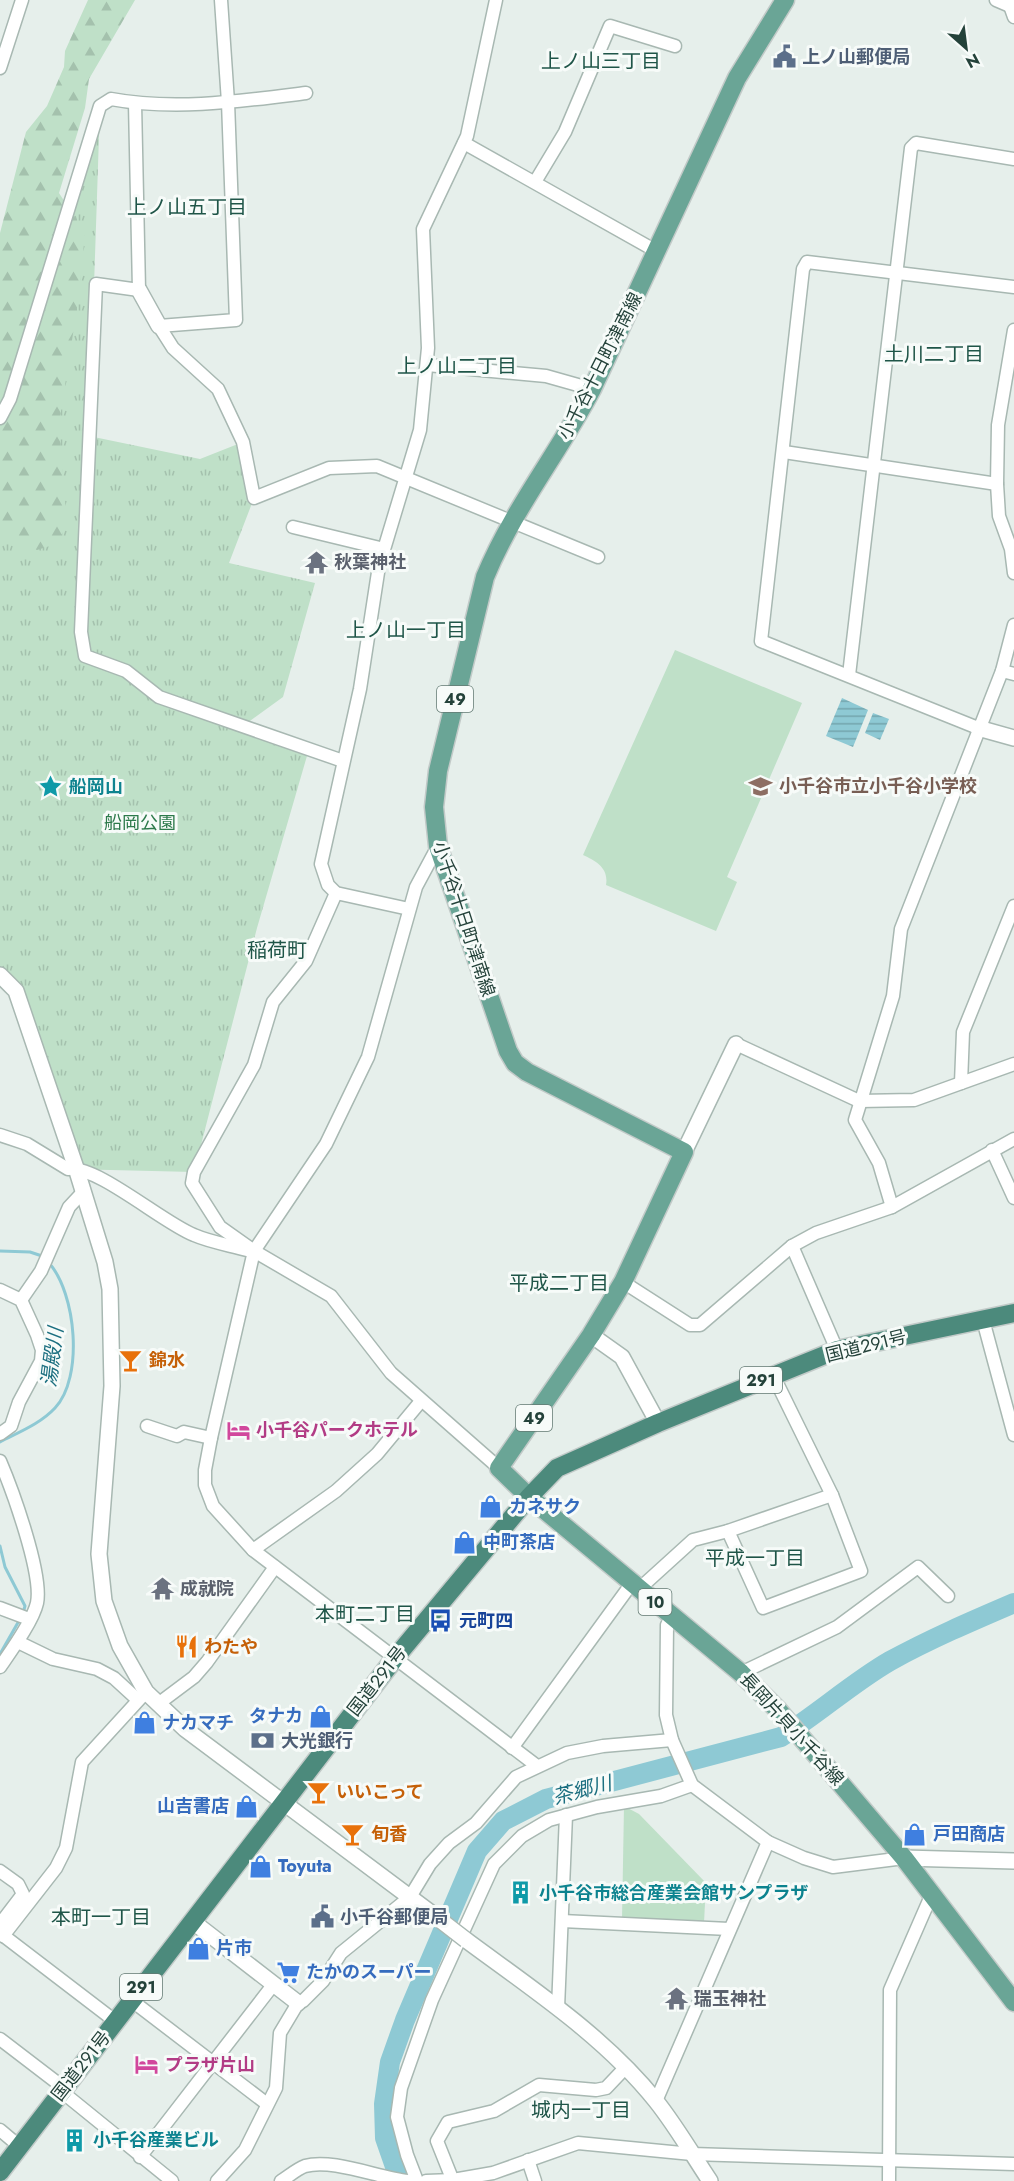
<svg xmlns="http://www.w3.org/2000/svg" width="1014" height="2181" viewBox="0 0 1014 2181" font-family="Jost,'Noto Sans JP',sans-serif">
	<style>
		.grass { fill: url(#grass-tufts) }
		.forest { fill: url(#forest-firs) }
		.garden { fill: #bfe0c8 }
		.water { fill: url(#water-rules) }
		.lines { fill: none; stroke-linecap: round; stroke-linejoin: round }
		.stream { stroke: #8ec9d4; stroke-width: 3 }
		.river { stroke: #8ec9d4; stroke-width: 20 }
		.minor-casing { stroke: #a8b8b2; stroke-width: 15 }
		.tertiary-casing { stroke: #a8b8b2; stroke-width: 18 }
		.primary-casing { stroke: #c2cac8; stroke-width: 21 }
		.trunk-casing { stroke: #c2cac8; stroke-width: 21 }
		.minor { stroke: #fff; stroke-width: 12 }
		.tertiary { stroke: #fff; stroke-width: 15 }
		.primary { stroke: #6aa596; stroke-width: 18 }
		.trunk { stroke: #4c8a7c; stroke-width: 18 }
		.tertiary-bridge-casing { stroke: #a8b8b2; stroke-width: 18; stroke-linecap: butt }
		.tertiary-bridge { stroke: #fff; stroke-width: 15 }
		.labels { text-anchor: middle; stroke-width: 6; stroke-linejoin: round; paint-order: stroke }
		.shield { fill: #f7fbf9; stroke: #637a73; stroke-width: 1.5 }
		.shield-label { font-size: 16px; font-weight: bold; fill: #24423a }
		.service-label { font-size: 18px; font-weight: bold; fill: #4e5e75; stroke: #f7fbf9; text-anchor: start }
		.street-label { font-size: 18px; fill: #24423a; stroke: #f7fbf9 }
		.worship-label { font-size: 18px; font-weight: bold; fill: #5b616d; stroke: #f7fbf9; text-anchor: start }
		.education-label { font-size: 18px; font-weight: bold; fill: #785e54; stroke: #f7fbf9; text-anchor: start }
		.culture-label { font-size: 18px; font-weight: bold; fill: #0d838f; stroke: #f7fbf9; text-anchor: start }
		.park-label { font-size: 18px; fill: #2d7a4b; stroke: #f7fbf9 }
		.food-label { font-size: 18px; font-weight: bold; fill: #c56008; stroke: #f7fbf9; text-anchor: start }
		.hotel-label { font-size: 18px; font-weight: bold; fill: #b23c85; stroke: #f7fbf9; text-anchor: start }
		.shop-label { font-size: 18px; font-weight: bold; fill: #366cbe; stroke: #f7fbf9; text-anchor: start }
		.transit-label { font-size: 18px; font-weight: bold; fill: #164399; stroke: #f7fbf9; text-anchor: start }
		.neighbourhood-label { font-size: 20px; fill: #1f5548; stroke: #f7fbf9 }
		.water-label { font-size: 20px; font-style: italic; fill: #1c6f80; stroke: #f7fbf9 }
	</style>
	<defs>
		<pattern id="grass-tufts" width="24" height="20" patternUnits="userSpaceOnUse" patternTransform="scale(1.5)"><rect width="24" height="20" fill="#bfe0c8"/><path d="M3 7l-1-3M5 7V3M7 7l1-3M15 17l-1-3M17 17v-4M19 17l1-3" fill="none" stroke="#a4c1ad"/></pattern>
		<pattern id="forest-firs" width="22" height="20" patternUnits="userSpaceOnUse" patternTransform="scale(1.5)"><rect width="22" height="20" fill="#bfe0c8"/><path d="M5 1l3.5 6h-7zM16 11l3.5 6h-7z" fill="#a4c1ad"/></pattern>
		<pattern id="water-rules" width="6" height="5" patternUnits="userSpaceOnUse" patternTransform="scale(1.5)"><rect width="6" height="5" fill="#8ec9d4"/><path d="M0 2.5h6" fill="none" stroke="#74a5ad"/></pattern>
	</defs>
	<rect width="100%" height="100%" fill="#e6efeb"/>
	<polygon class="grass" points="100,106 89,436 200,459 243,442 254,498 229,563 315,583 283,697 243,726 309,749 257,928 194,1172 68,1169 16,991 0,975 0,418"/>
	<polygon class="forest" points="88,0 135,0 89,79 85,108 59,193 85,233 79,295 59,424 67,525 56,544 37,550 20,542 0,518 0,233 26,132 47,106 64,67 65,51"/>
	<g class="garden">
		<path d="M675,650l127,53 -75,174 10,5 -21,49 -110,-46c3,-17 -10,-24 -23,-30z"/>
		<polygon points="624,1806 639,1814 706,1883 704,1923 622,1920"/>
	</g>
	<g class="water">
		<polygon points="842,698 868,710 853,747 826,736"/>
		<polygon points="873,713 889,719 880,740 865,733"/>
	</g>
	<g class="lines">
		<g class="stream">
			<polyline points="0,1251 30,1252 42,1256"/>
			<path d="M0,1442c19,-10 40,-18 55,-34 29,-31 21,-115 -6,-145"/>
			<polyline points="0,1546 5,1567 25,1606 23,1613"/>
			<polyline points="0,1654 20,1619"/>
		</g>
		<path class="river" d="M400,2181l-15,-43 -1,-34 6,-42 15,-42 72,-169 26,-30 43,-22 235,-62c37,-23 71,-54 109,-76 40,-22 82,-40 124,-58"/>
		<defs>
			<g id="minor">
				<polyline points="221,0 228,102 236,320 159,326 173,348 218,389 243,442 254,498 329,468 377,466 598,557"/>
				<polyline points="996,0 1010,6"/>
				<polyline points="1008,0 1014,17"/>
				<polyline points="0,68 22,0"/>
				<polyline points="135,103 139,290 96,284 81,632 85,656 126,671 159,697 343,761"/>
				<polyline points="464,143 656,251"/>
				<polyline points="535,182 565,132 610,26 675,46"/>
				<polyline points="1014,330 998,425 997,484 999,516 1011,549 1014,573"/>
				<polyline points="427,365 546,376 592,389"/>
				<path d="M0,418l10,-19 90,-293 11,-7c64,12 131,2 195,-6"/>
				<polyline points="784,452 997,484"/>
				<polyline points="293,527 384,549"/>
				<polyline points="1002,671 1014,674"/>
				<polyline points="849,675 911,148 916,143 1014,159"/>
				<polyline points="978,728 761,641 803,269 807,262 1014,287"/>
				<polyline points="438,846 416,887 368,1057 326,1144 254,1251 211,1438 205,1470 205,1485 213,1506 253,1550 537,1766"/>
				<polyline points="336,893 306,961 273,1002 254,1065 194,1172 192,1183 220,1227 254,1251 331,1296 391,1373 499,1468"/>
				<polyline points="409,909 336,893 328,885 321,864 360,689 379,566 420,430 428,348 423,229 467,136 496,0"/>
				<polyline points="736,1044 859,1101 914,1100 1014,1064"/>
				<polyline points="961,1083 963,1032 1014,906"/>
				<path d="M0,1135l27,9 41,25c29,-4 95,54 126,66 16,7 35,10 53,15"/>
				<polyline points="992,1150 1014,1198"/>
				<polyline points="892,1207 879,1163 855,1120 893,996 901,929 1002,671 1014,625"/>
				<polyline points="792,1246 837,1350"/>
				<polyline points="623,1282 690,1325 700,1325 792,1246 816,1233 892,1207 1014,1139"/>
				<polyline points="0,1290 21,1300 37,1335 42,1350 41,1361 19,1402 11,1426 0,1434"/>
				<polyline points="21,1300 41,1271 69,1207 83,1192"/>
				<polyline points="983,1320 1014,1435"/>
				<polyline points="147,1426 177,1436 184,1432 211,1438"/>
				<path d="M0,1461c12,28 43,113 37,142 -4,18 -26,48 -37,64"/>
				<polyline points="728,1531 763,1608 861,1571 832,1495 773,1375"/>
				<polyline points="253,1550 336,1491 377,1454 421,1401"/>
				<polyline points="639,1589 693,1540 728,1531 832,1495"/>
				<polyline points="0,1608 29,1619"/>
				<polyline points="672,1615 667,1625 666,1715 672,1740 692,1785 768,1842 804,1858 833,1867 904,1858"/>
				<polyline points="18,1642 53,1659 97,1669 114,1678 138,1700"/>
				<polyline points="741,1673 837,1627 918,1567 948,1596"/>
				<polyline points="158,1704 194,1677 207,1662 275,1567"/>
				<polyline points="512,1748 632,1583"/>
				<polyline points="0,1871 18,1884 23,1894 0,1924"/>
				<polyline points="562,1921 729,1929"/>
				<polyline points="0,1933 115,2021"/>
				<polyline points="3,1936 56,1868 66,1848 82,1762 146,1692"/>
				<polyline points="131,2000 267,2104"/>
				<polyline points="558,2008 566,1815"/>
				<polyline points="0,2039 64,2088"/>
				<polyline points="61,2091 172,2181"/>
				<polyline points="656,2101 768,1842"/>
				<polyline points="0,2130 19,2146"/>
				<polyline points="140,2157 273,1985"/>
				<polyline points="528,2160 535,2181"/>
				<polyline points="217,2181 245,2150 276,2088 280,2033 298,2003 303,2001 323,1981 341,1953 410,1897 430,1864 449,1843 476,1823 516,1777 567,1753 603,1746 672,1740"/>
				<path d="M281,2181c8,-5 16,-12 24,-15 27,-8 74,12 103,15"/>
				<polyline points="417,2181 407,2155 397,2117 401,2088 432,2000 494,1864 522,1836 549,1820 597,1807 661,1796 692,1785"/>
				<polyline points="426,2181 453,2180 493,2173 578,2143 692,2154 1014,2164"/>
				<polyline points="453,2181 437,2141 448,2122 494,2111 539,2085 596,2090 606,2088 625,2068"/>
				<polyline points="889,2181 890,1990 931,1896"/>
			</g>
			<g id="tertiary">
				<polyline points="139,290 159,326"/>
				<polyline points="978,728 1014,738"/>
				<polyline points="0,975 16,991 76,1168 105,1262 110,1289 112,1386 99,1554 104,1601 120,1646 146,1692 185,1729 435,1916"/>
				<polyline points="684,1152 736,1044"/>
				<polyline points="591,1335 622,1357 658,1423"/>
				<polyline points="904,1858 1014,1861"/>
				<polyline points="192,1921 298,2003"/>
				<path d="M466,1940c66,49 138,96 190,161 20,25 36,53 54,80"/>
			</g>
			<path id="primary" d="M785,0l-48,78 -145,311c-34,65 -79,120 -107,188l-47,194 -4,36 4,39 70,205 7,12 12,9 157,80 -61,130 -32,53 -92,133 30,29 212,176 37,37 126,148 110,144"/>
			<polyline id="trunk" points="0,2172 395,1658 529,1497 557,1468 658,1423 837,1350 1014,1313"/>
		</defs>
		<use href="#minor" class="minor-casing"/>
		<use href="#tertiary" class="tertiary-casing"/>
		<use href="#primary" class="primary-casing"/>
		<use href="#trunk" class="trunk-casing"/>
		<use href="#minor" class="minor"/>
		<use href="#tertiary" class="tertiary"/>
		<use href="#primary" class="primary"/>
		<use href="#trunk" class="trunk"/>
		<defs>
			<polyline id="tertiary-bridge" points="435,1916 466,1940"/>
		</defs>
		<use href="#tertiary-bridge" class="tertiary-bridge-casing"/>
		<use href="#tertiary-bridge" class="tertiary-bridge"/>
	</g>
	<defs>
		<symbol id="civic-bare" viewBox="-9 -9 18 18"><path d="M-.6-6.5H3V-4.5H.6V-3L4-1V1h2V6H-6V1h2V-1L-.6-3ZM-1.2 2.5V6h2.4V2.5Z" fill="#5c6f8a" stroke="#f7fbf9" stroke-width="2.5" paint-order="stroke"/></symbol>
		<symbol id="temple-bare" viewBox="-9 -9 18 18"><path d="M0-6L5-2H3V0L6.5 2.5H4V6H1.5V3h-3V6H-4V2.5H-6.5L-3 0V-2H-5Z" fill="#6b7280" stroke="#f7fbf9" stroke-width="2.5" paint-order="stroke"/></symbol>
		<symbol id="school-bare" viewBox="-9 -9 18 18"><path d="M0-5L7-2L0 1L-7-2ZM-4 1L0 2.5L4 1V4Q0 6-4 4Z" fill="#8d6e63" stroke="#f7fbf9" stroke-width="2.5" paint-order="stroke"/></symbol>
		<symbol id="sight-bare" viewBox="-9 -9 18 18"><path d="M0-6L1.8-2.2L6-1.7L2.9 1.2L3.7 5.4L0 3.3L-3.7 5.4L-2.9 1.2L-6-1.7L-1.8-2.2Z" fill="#0f9aa8" stroke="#f7fbf9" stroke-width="2.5" paint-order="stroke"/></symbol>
		<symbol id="bar-bare" viewBox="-9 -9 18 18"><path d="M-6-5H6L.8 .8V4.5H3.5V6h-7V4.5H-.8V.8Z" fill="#e8710a" stroke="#f7fbf9" stroke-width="2.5" paint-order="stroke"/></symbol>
		<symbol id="hotel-bare" viewBox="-9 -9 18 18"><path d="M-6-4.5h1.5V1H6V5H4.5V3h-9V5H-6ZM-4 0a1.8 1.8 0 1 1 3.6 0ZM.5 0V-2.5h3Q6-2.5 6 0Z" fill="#d1479c" stroke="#f7fbf9" stroke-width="2.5" paint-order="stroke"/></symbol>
		<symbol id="shop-bare" viewBox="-9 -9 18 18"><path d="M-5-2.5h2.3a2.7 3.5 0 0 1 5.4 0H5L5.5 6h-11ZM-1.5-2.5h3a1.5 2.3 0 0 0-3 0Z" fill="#3f7fe0" stroke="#f7fbf9" stroke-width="2.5" paint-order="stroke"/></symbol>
		<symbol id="bus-bare" viewBox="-9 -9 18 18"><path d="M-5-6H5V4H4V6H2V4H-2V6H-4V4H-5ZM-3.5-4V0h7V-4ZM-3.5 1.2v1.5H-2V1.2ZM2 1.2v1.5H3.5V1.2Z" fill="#1a4fb4" stroke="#f7fbf9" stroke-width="2.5" paint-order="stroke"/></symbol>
		<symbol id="restaurant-bare" viewBox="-9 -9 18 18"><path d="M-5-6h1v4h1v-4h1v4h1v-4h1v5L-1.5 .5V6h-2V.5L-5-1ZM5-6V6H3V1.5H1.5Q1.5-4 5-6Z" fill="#e8710a" stroke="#f7fbf9" stroke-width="2.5" paint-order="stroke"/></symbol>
		<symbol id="bank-bare" viewBox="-9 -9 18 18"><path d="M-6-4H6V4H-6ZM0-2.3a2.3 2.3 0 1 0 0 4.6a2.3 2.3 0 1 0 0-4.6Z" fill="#5c6f8a" stroke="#f7fbf9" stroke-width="2.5" paint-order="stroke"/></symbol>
		<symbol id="building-bare" viewBox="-9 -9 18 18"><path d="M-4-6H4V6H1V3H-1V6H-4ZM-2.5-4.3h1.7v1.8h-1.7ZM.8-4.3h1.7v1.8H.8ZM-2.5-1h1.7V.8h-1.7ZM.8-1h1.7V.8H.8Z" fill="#0f9aa8" stroke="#f7fbf9" stroke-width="2.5" paint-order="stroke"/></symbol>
		<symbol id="supermarket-bare" viewBox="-9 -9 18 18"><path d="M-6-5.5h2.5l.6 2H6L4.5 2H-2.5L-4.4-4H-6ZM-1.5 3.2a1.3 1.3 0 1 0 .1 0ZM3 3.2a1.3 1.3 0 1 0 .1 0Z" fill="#3f7fe0" stroke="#f7fbf9" stroke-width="2.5" paint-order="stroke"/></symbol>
	</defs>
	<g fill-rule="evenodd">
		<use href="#civic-bare" x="768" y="40" width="33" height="33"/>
		<use href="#temple-bare" x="300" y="546" width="33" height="33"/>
		<use href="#school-bare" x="744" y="770" width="33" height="33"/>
		<use href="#sight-bare" x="34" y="770" width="33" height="33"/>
		<use href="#bar-bare" x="114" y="1344" width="33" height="33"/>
		<use href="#hotel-bare" x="222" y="1414" width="33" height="33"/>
		<use href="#shop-bare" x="474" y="1490" width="33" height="33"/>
		<use href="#shop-bare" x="448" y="1526" width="33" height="33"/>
		<use href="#temple-bare" x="146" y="1572" width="33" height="33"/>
		<use href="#bus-bare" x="424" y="1604" width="33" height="33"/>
		<use href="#restaurant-bare" x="170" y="1630" width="33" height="33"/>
		<use href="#shop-bare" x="304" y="1700" width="33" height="33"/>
		<use href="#shop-bare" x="128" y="1706" width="33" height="33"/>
		<use href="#bank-bare" x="246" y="1724" width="33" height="33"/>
		<use href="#bar-bare" x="302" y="1776" width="33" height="33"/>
		<use href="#shop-bare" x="230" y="1790" width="33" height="33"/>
		<use href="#bar-bare" x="336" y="1818" width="33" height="33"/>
		<use href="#shop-bare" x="898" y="1818" width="33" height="33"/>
		<use href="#shop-bare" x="244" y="1850" width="33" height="33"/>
		<use href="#building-bare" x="504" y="1876" width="33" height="33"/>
		<use href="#civic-bare" x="306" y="1900" width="33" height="33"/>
		<use href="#shop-bare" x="182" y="1932" width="33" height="33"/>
		<use href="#supermarket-bare" x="272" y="1956" width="33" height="33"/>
		<use href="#temple-bare" x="660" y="1982" width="33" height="33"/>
		<use href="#hotel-bare" x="130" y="2048" width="33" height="33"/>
		<use href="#building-bare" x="58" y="2124" width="33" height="33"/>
	</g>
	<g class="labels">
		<g class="shield">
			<rect x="437" y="686" width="36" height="26" rx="4.5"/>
			<rect x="740" y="1367" width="42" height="26" rx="4.5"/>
			<rect x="516" y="1405" width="36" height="26" rx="4.5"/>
			<rect x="638.5" y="1589" width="33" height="26" rx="4.5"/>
			<rect x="120" y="1974" width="42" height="26" rx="4.5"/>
		</g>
		<g class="shield-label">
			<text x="455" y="705">49</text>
			<text x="761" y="1386">291</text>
			<text x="534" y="1424">49</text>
			<text x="655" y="1608">10</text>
			<text x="141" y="1993">291</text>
		</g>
		<g class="service-label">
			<text x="802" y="63">上ノ山郵便局</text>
			<text x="281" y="1747">大光銀行</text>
			<text x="340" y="1923">小千谷郵便局</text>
		</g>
		<g class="street-label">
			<text transform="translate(600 366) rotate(-63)" y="6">小千谷十日町津南線</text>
			<text transform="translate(464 919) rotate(72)" y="6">小千谷十日町津南線</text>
			<text transform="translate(866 1346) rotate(-14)" y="6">国道291号</text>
			<text transform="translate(377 1681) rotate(-52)" y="6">国道291号</text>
			<text transform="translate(792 1729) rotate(48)" y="6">長岡片貝小千谷線</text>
			<text transform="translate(81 2066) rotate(-52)" y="6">国道291号</text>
		</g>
		<g class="worship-label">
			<text x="334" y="568">秋葉神社</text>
			<text x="180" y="1595">成就院</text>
			<text x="694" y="2005">瑞玉神社</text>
		</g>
		<g class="education-label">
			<text x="779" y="792">小千谷市立小千谷小学校</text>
		</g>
		<g class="culture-label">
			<text x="69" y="793">船岡山</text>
			<text x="539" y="1899">小千谷市総合産業会館サンプラザ</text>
			<text x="93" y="2146">小千谷産業ビル</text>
		</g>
		<g class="park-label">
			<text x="140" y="829">船岡公園</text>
		</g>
		<g class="food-label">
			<text x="149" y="1366">錦水</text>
			<text x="204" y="1653">わたや</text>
			<text x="336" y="1798">いいこって</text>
			<text x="371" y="1840">旬香</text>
		</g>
		<g class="hotel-label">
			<text x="256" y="1436">小千谷パークホテル</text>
			<text x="165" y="2071">プラザ片山</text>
		</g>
		<g class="shop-label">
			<text x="509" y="1513">カネサク</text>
			<text x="483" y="1548">中町茶店</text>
			<text x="303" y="1722" text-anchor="end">タナカ</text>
			<text x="162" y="1729">ナカマチ</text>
			<text x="229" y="1812" text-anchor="end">山吉書店</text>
			<text x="933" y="1840">戸田商店</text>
			<text x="278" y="1872">Toyuta</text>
			<text x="216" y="1954">片市</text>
			<text x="306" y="1978">たかのスーパー</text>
		</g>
		<g class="transit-label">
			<text x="459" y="1627">元町四</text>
		</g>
		<g class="neighbourhood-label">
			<text x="601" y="68">上ノ山三丁目</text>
			<text x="187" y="214">上ノ山五丁目</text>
			<text x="934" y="361">土川二丁目</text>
			<text x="457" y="373">上ノ山二丁目</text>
			<text x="406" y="637">上ノ山一丁目</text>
			<text x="277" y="957">稲荷町</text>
			<text x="559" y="1290">平成二丁目</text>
			<text x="755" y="1565">平成一丁目</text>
			<text x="365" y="1621">本町二丁目</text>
			<text x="101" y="1924">本町一丁目</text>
			<text x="581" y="2117">城内一丁目</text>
		</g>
		<g class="water-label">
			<text transform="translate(52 1357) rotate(-83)" y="7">湯殿川</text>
			<text transform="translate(582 1790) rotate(-15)" y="7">茶郷川</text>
		</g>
	</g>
	<g transform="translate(966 48) rotate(152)" stroke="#f7fbf9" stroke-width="4.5" paint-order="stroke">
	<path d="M0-4.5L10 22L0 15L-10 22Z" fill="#24423a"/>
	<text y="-9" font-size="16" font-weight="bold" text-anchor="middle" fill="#24423a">N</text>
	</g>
</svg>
